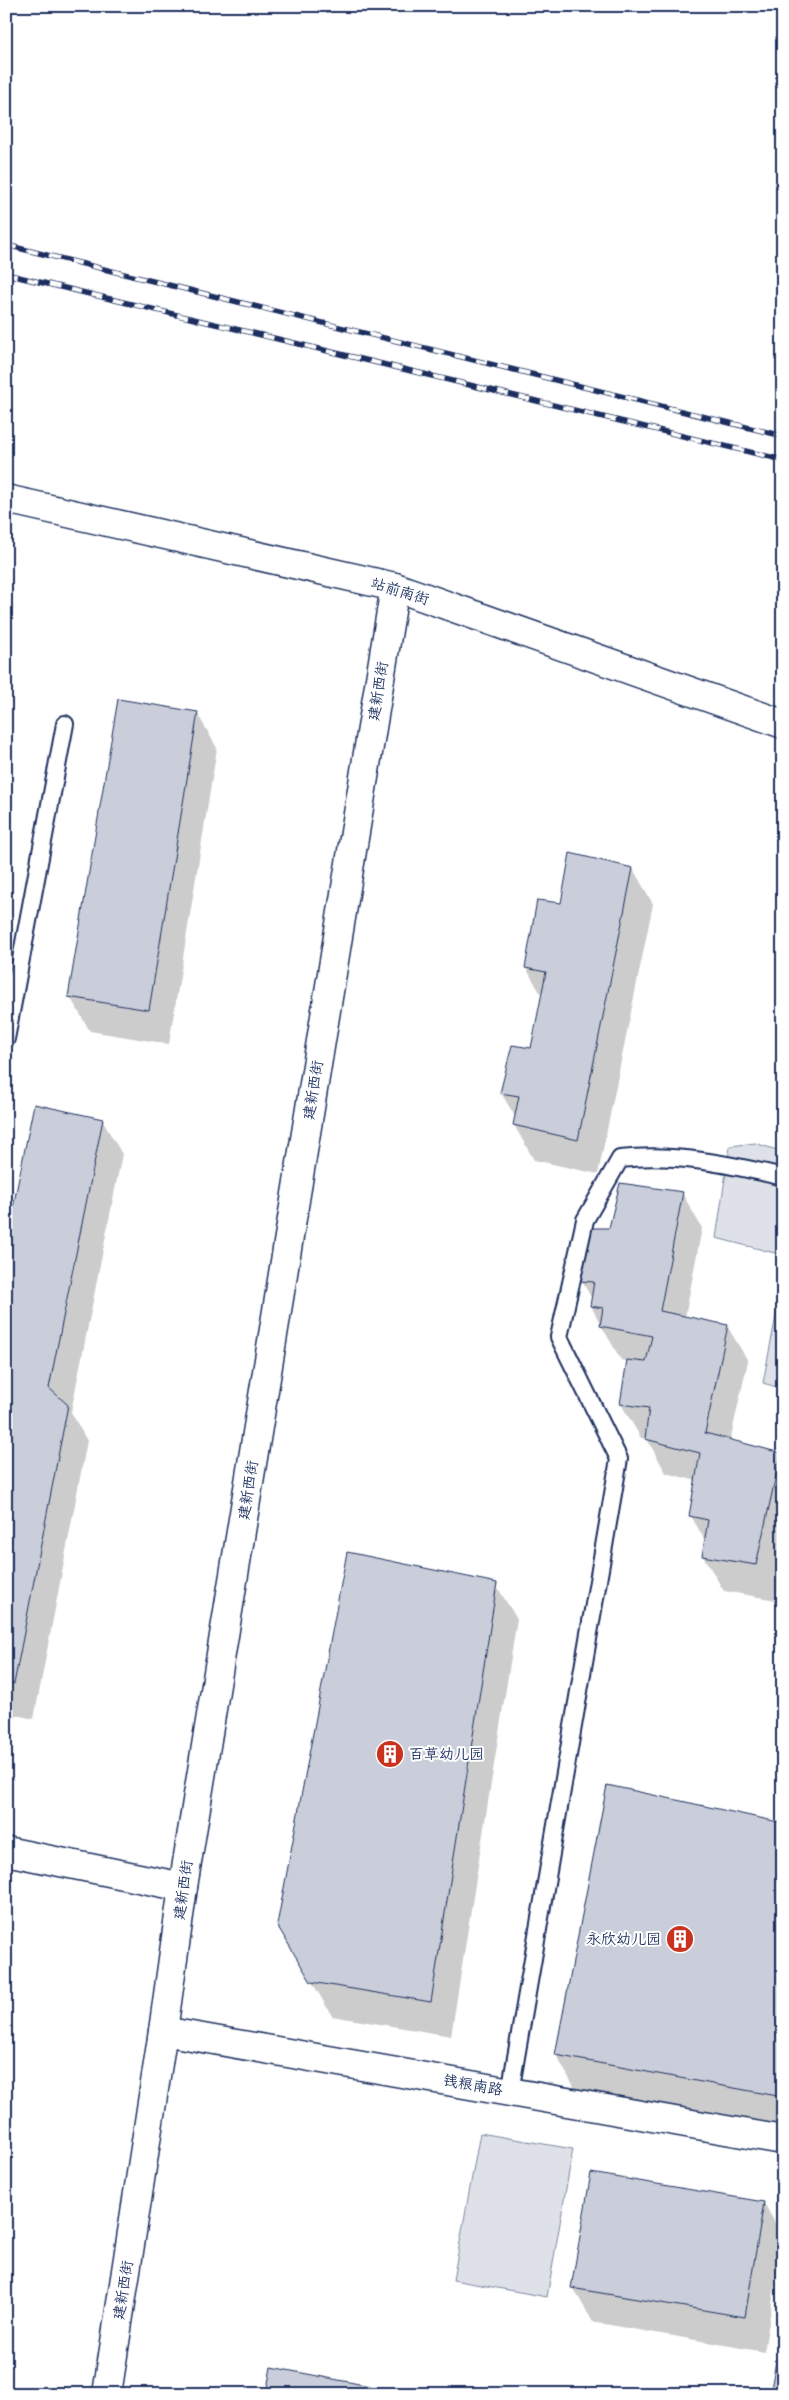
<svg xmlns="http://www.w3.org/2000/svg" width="789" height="2400" viewBox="0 0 789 2400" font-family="'Balsamiq Sans','LXGW WenKai TC',sans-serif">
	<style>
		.green { fill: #dee1e7; stroke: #7c88a2 }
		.shadow { fill: #0003 }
		.building { fill: #caceda; stroke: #1b2f5e }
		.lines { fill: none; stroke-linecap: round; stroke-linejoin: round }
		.service-casing { stroke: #1b2f5e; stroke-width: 20 }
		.minor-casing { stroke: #1b2f5e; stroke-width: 31 }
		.secondary-casing { stroke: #1b2f5e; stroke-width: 31 }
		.service { stroke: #fff; stroke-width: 16 }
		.minor { stroke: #fff; stroke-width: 28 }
		.secondary { stroke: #fff; stroke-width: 28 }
		.rail-casing { stroke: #1b2f5e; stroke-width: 5.5 }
		.rail { stroke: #fff; stroke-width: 4; stroke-dasharray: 11; stroke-linecap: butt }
		.labels { text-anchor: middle; stroke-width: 4; stroke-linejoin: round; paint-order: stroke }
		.street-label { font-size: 15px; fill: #1b2f5e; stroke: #fff }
		.poi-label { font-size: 15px; fill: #1b2f5e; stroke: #fff; text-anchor: start }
	</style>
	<rect width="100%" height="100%" fill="#fff"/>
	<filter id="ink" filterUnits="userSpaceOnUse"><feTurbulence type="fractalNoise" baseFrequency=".02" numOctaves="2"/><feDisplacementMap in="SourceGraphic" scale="10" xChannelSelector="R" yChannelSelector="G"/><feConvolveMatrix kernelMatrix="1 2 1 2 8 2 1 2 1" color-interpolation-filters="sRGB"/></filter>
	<g filter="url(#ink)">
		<g class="green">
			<polygon points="755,1143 783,1152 783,1255 716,1238 730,1146"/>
			<polygon points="783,1279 783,1389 763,1383"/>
			<polygon points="480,2133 573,2149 547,2297 453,2280"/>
		</g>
		<g class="shadow">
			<polygon points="197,713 217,748 169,1044 90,1031 70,997"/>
			<polygon points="633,869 653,904 598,1174 534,1160 514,1125 516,1118 501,1093 532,1049 542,996 526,968 562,905"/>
			<polygon points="102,1120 122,1154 71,1412 87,1441 34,1719 16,1715 6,1763 6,1248"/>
			<polygon points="682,1193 702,1228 685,1317 727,1326 748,1361 730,1441 780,1454 783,1459 783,1568 776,1600 724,1591 703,1556 706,1542 691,1516 697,1481 666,1473 647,1439 641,1438 621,1404 628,1362 621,1360 601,1325 591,1306 592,1299 582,1281 610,1229"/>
			<polygon points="496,1585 517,1619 451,2036 332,2016 299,1960"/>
			<polygon points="608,1787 783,1824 783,2128 576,2090 556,2055"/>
			<polygon points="764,2203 783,2237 764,2352 593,2322 573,2288"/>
		</g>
		<g class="building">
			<polygon points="118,699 198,712 149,1010 68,997"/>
			<polygon points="570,853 633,868 578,1140 513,1125 519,1096 500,1093 512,1045 531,1048 546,972 525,968 537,900 561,903"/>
			<polygon points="34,1104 103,1119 49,1388 68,1405 14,1684 6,1683 6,1242"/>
			<polygon points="620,1183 683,1192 660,1311 728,1325 705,1433 781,1453 756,1565 702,1556 708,1520 689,1516 700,1453 645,1439 649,1408 620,1404 627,1360 646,1362 652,1336 600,1326 603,1308 590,1306 594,1282 580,1281 592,1228 609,1228"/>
			<polygon points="347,1552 497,1583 431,2002 311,1982 277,1925"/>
			<polygon points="607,1785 783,1823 783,2097 555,2055"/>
			<polygon points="591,2173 764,2202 745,2317 571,2288"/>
			<polygon points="783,2324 783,2394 770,2394"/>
			<polygon points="271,2367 411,2394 266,2394"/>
		</g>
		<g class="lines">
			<defs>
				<g id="service">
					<polyline points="6,1039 65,724"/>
					<path d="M510,2092l109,-633 -60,-122 26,-117 35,-61c55,-6 109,5 163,18"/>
				</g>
				<g id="minor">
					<polyline points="6,1851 183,1887"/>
					<polyline points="163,2031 783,2140"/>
					<polyline points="107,2394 163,2031 183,1887 395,587"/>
				</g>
				<polyline id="secondary" points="6,499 395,587 783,724"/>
			</defs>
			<use href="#service" class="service-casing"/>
			<use href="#minor" class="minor-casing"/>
			<use href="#secondary" class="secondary-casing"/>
			<use href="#service" class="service"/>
			<use href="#minor" class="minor"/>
			<use href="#secondary" class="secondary"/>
			<defs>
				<g id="rail">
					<polyline points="6,245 783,436"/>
					<polyline points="6,274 783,460"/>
				</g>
			</defs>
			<use href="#rail" class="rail-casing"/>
			<use href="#rail" class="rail"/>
		</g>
	</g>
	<defs>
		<symbol id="building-disc" viewBox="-11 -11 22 22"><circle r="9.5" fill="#c8321e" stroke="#fff"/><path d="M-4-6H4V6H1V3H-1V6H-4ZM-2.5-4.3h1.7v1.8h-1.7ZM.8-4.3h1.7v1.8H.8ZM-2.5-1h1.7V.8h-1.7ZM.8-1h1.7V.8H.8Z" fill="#fff"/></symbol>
	</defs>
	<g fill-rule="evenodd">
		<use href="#building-disc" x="374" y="1738" width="32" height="32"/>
		<use href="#building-disc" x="664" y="1923" width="32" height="32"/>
	</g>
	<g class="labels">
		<g class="street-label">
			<text transform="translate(400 591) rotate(17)" y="5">站前南街</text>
			<text transform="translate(378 691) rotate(-81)" y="5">建新西街</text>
			<text transform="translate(313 1090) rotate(-81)" y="5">建新西街</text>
			<text transform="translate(248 1490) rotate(-81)" y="5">建新西街</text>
			<text transform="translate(183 1890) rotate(-82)" y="5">建新西街</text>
			<text transform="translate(473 2085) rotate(10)" y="5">钱粮南路</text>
			<text transform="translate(123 2290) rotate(-81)" y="5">建新西街</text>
		</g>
		<g class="poi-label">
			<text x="409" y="1759">百草幼儿园</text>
			<text x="661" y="1944" text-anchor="end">永欣幼儿园</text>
		</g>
	</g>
	<rect width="789" height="2400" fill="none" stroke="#fff" stroke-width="25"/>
	<rect x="12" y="12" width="764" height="2375" fill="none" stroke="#1b2f5e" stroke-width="2" filter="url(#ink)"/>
</svg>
